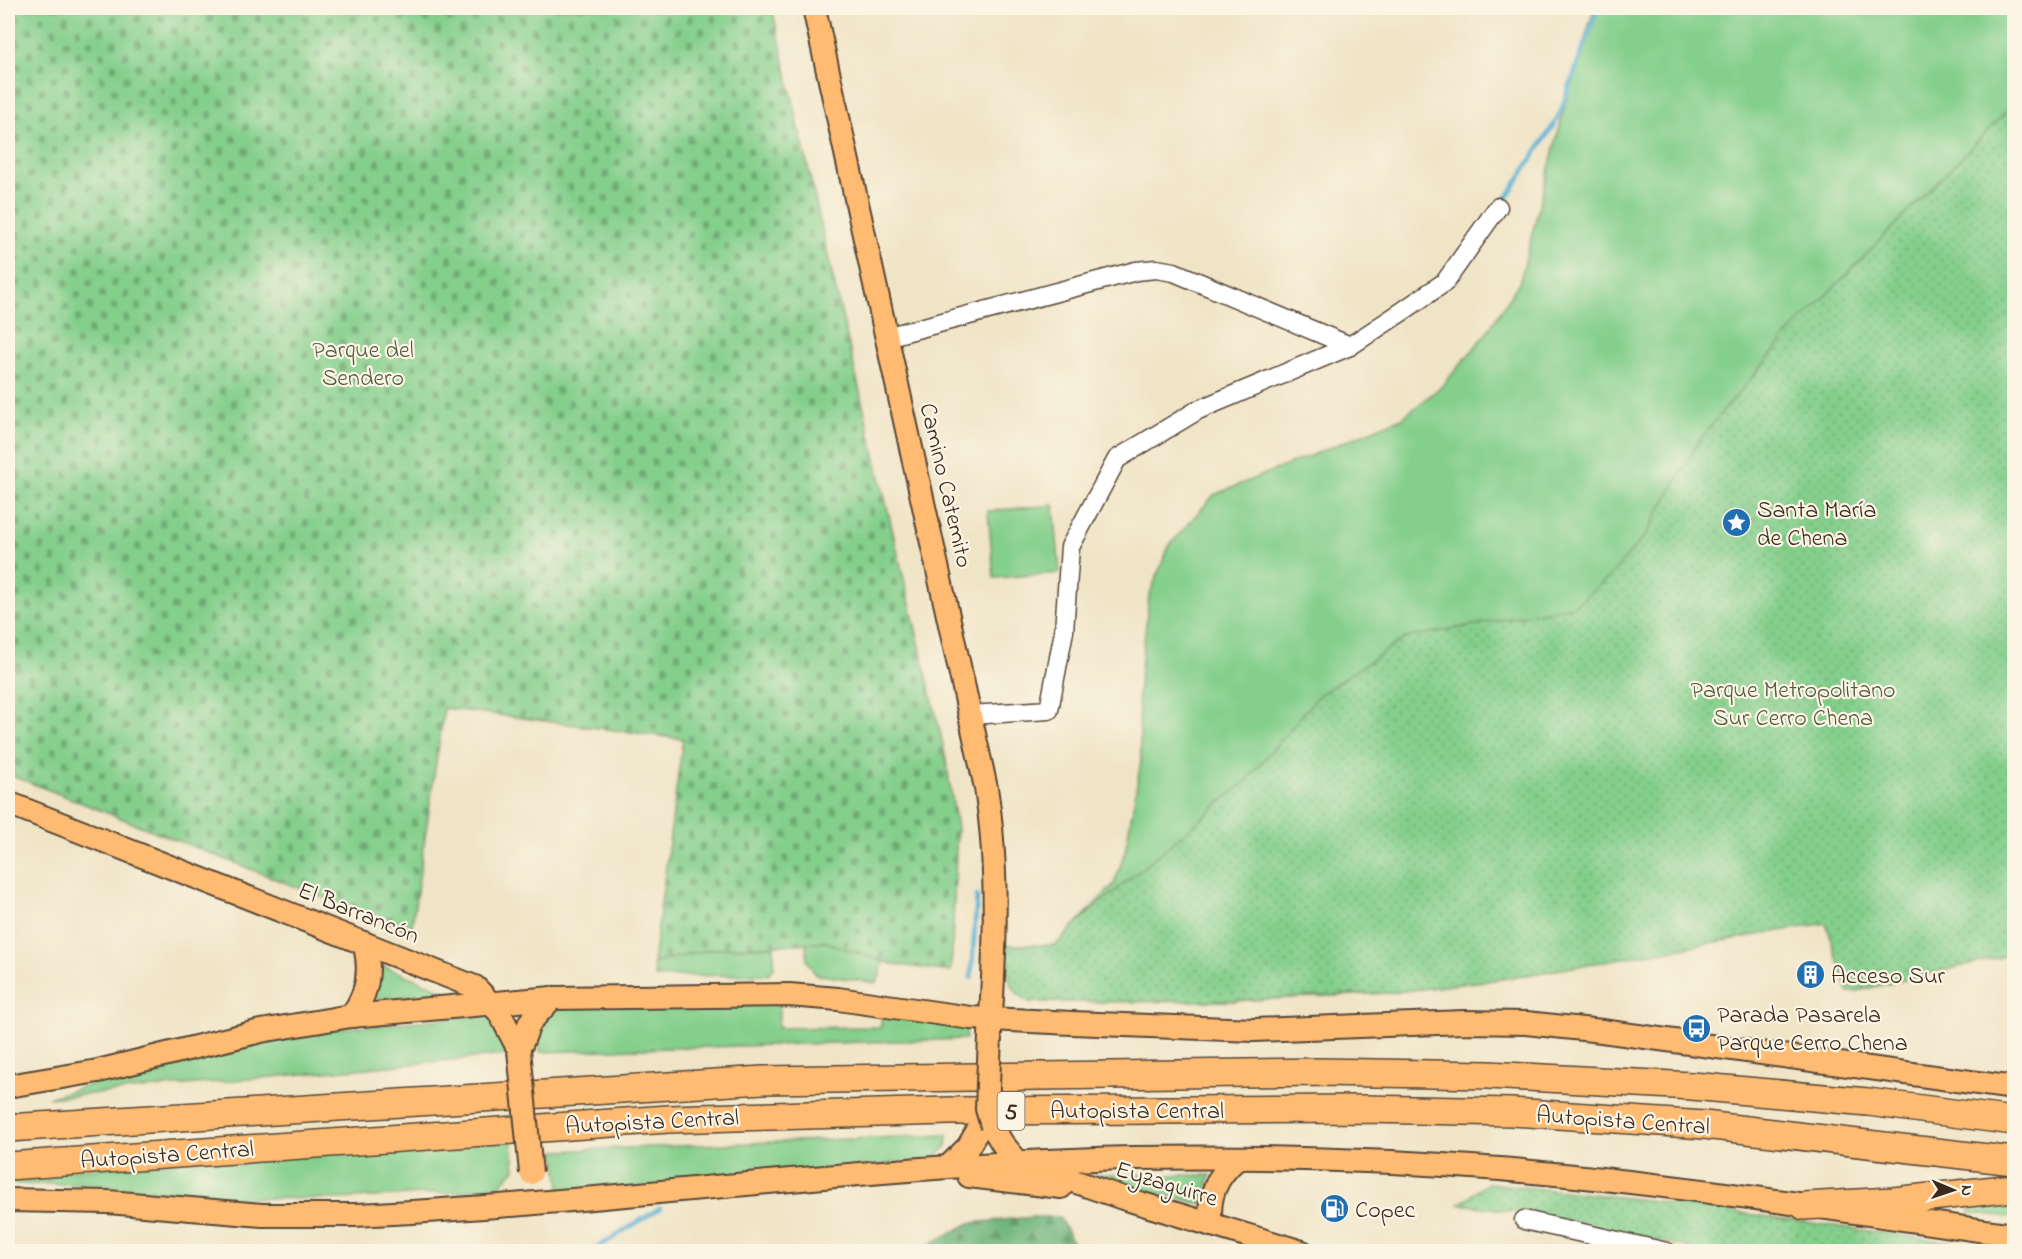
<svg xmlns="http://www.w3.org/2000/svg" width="2022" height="1259" viewBox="0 0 2022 1259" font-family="'Indie Flower',sans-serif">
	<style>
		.green { fill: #84cf8c; stroke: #607c55; stroke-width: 1.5 }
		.forest { fill: url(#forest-firs); stroke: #536e4b; stroke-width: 1.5 }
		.cemetery { fill: url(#cemetery-stones); stroke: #607c55; stroke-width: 1.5 }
		.park { fill: url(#park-dots); stroke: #607c55; stroke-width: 1.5 }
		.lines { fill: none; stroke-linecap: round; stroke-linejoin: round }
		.stream { stroke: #56b0d4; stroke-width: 4.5 }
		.minor-casing { stroke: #564637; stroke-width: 21 }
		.major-casing { stroke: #564637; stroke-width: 26 }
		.highway-casing { stroke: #564637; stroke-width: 30 }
		.minor { stroke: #fff; stroke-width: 18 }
		.major { stroke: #ffbb71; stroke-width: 22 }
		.highway { stroke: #ffbb71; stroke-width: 27 }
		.major-bridge-casing { stroke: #564637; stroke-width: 26; stroke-linecap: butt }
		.major-bridge { stroke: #ffbb71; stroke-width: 22 }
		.labels { text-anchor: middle; stroke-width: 4.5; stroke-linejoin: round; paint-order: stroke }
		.shield { fill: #fcf5e5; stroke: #75675a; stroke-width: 1.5 }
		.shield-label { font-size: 22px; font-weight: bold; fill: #3b2a1e }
		.park-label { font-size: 24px; fill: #515c3f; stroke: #fcf5e5 }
		.street-label { font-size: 24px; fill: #3b2a1e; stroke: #fcf5e5 }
		.poi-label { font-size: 24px; fill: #3b2a1e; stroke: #fcf5e5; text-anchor: start }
	</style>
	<defs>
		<pattern id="forest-firs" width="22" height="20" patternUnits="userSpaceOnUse" patternTransform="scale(1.5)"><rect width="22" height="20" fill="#6bb278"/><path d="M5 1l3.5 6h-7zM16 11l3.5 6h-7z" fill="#599162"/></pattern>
		<pattern id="cemetery-stones" width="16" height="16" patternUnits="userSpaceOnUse" patternTransform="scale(1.5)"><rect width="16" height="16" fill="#84cf8c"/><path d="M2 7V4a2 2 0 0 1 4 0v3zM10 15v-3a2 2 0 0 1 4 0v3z" fill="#6da872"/></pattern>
		<pattern id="park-dots" width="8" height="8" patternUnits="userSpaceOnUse" patternTransform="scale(1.5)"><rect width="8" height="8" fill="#84cf8c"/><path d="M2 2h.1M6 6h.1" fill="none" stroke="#6da872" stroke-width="1.8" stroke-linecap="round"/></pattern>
	</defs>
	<rect width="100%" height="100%" fill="#fcf5e5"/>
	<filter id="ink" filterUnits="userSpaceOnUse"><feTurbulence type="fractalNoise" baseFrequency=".0167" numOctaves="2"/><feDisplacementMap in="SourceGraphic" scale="12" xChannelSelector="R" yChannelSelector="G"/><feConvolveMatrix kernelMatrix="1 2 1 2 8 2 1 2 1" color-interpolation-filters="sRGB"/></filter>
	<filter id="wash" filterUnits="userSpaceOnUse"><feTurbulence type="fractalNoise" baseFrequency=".008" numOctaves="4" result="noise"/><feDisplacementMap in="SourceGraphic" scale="24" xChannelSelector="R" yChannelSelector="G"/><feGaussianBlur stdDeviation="1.35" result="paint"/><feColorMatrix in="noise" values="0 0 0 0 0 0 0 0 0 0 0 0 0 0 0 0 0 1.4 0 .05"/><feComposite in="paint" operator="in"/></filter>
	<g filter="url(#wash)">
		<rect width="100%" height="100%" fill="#f0e4c6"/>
		<g class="green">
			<polygon points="1594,8 2014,8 2014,826 1599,962 1515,977 1388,993 1230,1001 1030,1002 1056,945 1114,884 1125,852 1141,761 1138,695 1149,596 1169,546 1214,495 1402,418 1443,385 1486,334 1520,281 1567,98"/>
			<polygon points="1054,505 1060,573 994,578 988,511"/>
			<polygon points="826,942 884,962 877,983 815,974 807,960 806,943"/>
			<polygon points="774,946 774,967 768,974 655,977 653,963 711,949"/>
			<polygon points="380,965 448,992 377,999 372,996"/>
			<polygon points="780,1000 778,1028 881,1027 882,1009 966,1028 966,1039 540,1052 538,1030 557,1004"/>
			<path d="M486,1015c11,8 17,27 19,40l-457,43 68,-22 175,-43z"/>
			<polygon points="511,1135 515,1169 499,1186 459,1192 338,1199 240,1198 81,1184 8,1184 8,1175"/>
			<polygon points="947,1135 947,1146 932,1160 561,1194 555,1151"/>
			<polygon points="1083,1175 1211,1175 1202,1204"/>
			<polygon points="1973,1202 2014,1202 2014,1218 1969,1212"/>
		</g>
		<polygon class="forest" points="1033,1217 1059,1217 1078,1251 916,1251 970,1223"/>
		<polygon class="cemetery" points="8,8 772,8 833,278 944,749 957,828 951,972 892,964 826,942 711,949 653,963 683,739 444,708 411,932 8,774"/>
		<g class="park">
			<path d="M2014,104v850l-166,39 -22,-70 -311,54 -127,16 -158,8 -200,1c-27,-14 -22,-31 -23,-57h49l22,-23 168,-141 73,-86 86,-57 169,-32 34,-28 38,-43 54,-96 92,-109z"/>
			<polygon points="1488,1183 1655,1201 2012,1251 1705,1251 1533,1214 1459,1204"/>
		</g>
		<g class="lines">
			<g class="stream">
				<polyline points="1506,199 1558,118 1598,8"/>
				<polyline points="971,978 977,896"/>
				<polyline points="590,1252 660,1208"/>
			</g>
		</g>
	</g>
	<g filter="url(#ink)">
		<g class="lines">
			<defs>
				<g id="minor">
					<polyline points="886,337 1136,271 1156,269 1174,272 1350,346"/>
					<polyline points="970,715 1049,710 1064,631 1070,547 1117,459 1198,410 1350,346 1400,313 1445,282 1498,207"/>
					<polyline points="1524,1220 1667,1252"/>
				</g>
				<g id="major">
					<path d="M814,8l172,780c13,82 9,163 4,245"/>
					<polyline points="8,803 475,987 499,1012 519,1050"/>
					<path d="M351,1016c17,-22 21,-46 13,-73"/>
					<polyline points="519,1050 530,1022 552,998"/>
					<polyline points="8,1086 98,1071 261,1031 351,1016 552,998 789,995 838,999 971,1018 1072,1023 1254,1030 1464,1022 1526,1023 1602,1031 2014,1088"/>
					<polyline points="992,1126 1002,1143 1018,1162 1123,1198 1302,1252"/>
					<polyline points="949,1166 968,1147 981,1125"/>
					<polyline points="969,1176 1061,1187"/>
					<path d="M8,1200l100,2 154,13h93c259,-12 517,-51 776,-57 123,-2 246,1 369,11 172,14 344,42 514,66"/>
					<path d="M1211,1225c-4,-28 5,-49 27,-67"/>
				</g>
				<g id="highway">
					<polyline points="8,1128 763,1080 1319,1072 1488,1075 1692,1086 1868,1102 2014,1121"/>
					<polyline points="8,1166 668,1119 949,1111 1364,1109 1512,1112 1704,1125 2014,1161"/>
					<polyline points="1804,1206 1893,1201 2014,1188"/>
				</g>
			</defs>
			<use href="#minor" class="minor-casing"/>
			<use href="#major" class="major-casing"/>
			<use href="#highway" class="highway-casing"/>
			<use href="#minor" class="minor"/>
			<use href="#major" class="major"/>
			<use href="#highway" class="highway"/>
			<defs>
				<g id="major-bridge">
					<polyline points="990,1037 987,1109 992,1126"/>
					<polyline points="519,1050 531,1173"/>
				</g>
			</defs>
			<use href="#major-bridge" class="major-bridge-casing"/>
			<use href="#major-bridge" class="major-bridge"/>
		</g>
	</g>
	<defs>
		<symbol id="sight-disc" viewBox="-11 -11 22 22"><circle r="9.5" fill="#1f6fb2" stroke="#fcf5e5"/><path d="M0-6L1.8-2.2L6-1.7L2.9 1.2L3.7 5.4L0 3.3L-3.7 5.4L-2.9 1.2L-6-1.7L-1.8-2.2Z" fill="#fff"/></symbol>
		<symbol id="building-disc" viewBox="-11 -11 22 22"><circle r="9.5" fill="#1f6fb2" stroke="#fcf5e5"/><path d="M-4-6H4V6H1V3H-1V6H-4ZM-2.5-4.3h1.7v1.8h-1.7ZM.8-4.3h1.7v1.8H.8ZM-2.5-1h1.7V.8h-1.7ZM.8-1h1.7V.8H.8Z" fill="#fff"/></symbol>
		<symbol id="bus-disc" viewBox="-11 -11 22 22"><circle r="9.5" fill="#1f6fb2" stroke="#fcf5e5"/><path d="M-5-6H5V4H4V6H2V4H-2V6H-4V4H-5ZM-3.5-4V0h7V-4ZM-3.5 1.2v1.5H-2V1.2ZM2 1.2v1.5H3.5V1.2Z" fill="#fff"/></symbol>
		<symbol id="fuel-disc" viewBox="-11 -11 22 22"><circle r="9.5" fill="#1f6fb2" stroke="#fcf5e5"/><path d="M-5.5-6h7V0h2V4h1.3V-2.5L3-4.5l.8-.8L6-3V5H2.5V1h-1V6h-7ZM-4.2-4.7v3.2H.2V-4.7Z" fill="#fff"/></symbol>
	</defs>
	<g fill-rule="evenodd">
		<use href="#sight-disc" x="1720" y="506" width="33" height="33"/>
		<use href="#building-disc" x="1794" y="958" width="33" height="33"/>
		<use href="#bus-disc" x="1680" y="1012" width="33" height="33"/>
		<use href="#fuel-disc" x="1318" y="1192" width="33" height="33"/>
	</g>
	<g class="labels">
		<rect class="shield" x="997.5" y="1092" width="27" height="38" rx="4.5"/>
		<g class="shield-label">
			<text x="1011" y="1119">5</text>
		</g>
		<g class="park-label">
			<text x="363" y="357">Parque del<tspan x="363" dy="28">Sendero</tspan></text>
			<text x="1793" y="697">Parque Metropolitano<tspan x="1793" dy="28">Sur Cerro Chena</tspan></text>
		</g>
		<g class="street-label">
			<text transform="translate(947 485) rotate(77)" y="8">Camino Catemito</text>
			<text transform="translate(359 912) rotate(22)" y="8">El Barrancón</text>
			<text x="1137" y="1118">Autopista Central</text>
			<text transform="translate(1623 1120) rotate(4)" y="8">Autopista Central</text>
			<text transform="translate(652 1121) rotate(-3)" y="8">Autopista Central</text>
			<text transform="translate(167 1154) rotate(-4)" y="8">Autopista Central</text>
			<text transform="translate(1167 1183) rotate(17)" y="8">Eyzaguirre</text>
		</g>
		<g class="poi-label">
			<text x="1757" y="517">Santa María<tspan x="1757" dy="28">de Chena</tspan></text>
			<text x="1831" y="983">Acceso Sur</text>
			<text x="1717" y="1022">Parada Pasarela<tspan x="1717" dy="28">Parque Cerro Chena</tspan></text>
			<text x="1355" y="1217">Copec</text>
		</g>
	</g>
	<rect width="2022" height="1259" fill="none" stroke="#fcf5e5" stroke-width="30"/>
	<g transform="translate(1953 1190) rotate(92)" stroke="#fcf5e5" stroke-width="4.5" paint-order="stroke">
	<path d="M0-4.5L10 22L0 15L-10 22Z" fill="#3b2a1e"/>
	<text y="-9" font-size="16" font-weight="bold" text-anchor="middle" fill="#3b2a1e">N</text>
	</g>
</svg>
